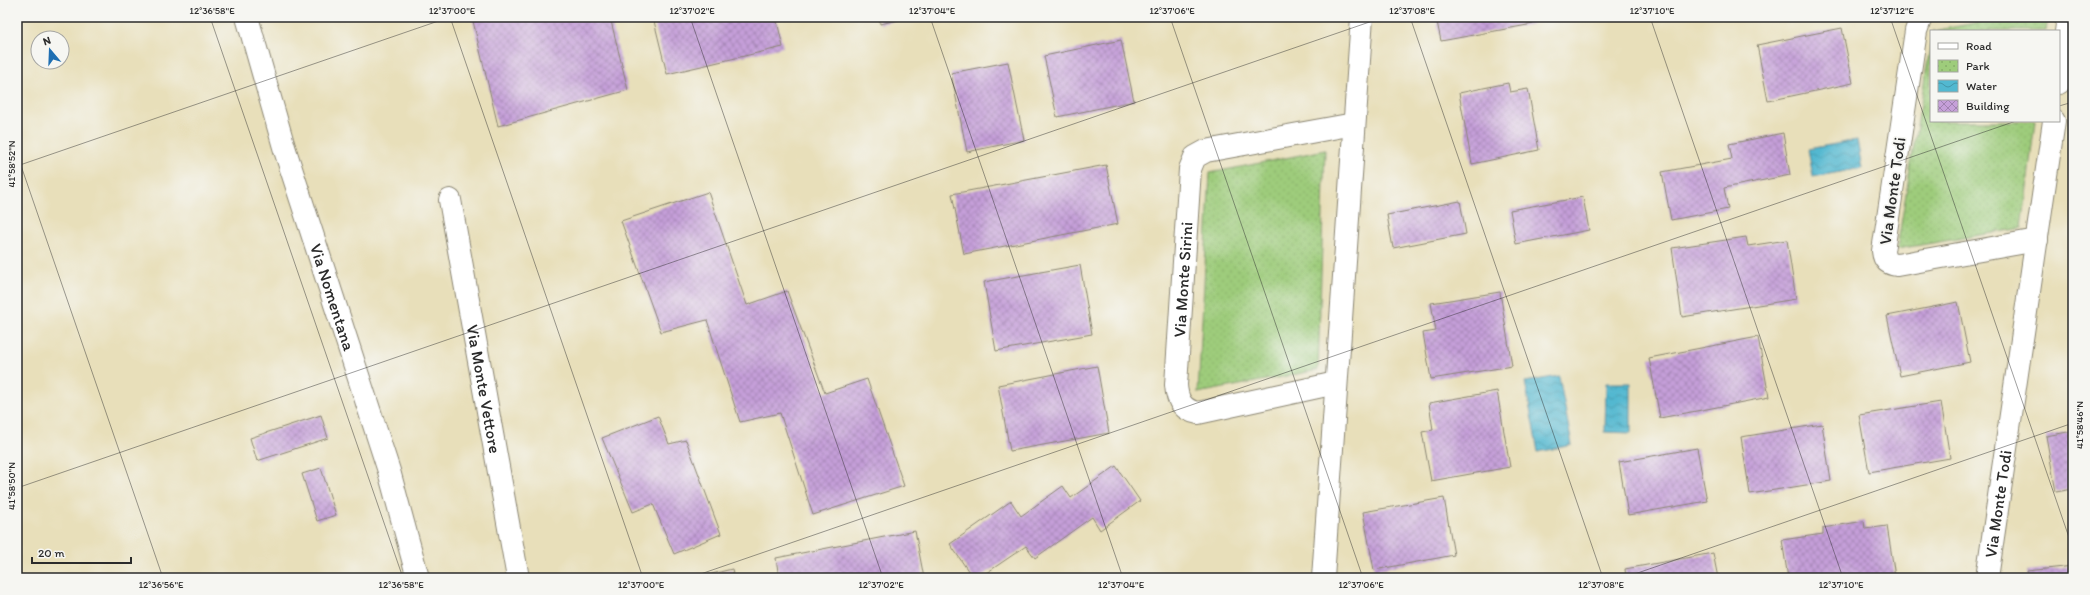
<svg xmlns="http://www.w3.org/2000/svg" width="2090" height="595" viewBox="0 0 2090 595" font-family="Itim,sans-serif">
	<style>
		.park { fill: url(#park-dots); stroke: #647c53 }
		.water { fill: url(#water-waves); stroke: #3e727e }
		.building { fill: url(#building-cross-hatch) }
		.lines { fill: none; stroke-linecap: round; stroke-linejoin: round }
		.minor-casing { stroke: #8a8572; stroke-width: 24 }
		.tertiary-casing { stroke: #8a8572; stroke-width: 24 }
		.minor { stroke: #fff; stroke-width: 22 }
		.tertiary { stroke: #fff; stroke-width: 22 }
		.ticks { fill: none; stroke: #2b2b2b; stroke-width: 1; stroke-opacity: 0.45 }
		.labels { text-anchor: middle; stroke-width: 3.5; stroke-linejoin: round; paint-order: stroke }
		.street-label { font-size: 17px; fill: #2b2b2b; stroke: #f6f6f2 }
		.neatline { fill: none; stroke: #2b2b2b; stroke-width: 1.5 }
		.ticks-label { font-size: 10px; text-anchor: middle; fill: #2b2b2b }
	</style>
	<defs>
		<pattern id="park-dots" width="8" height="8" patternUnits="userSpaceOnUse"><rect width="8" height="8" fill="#9ecc7b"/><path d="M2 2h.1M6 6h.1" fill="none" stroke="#88af6a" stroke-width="1.8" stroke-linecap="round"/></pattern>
		<pattern id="water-waves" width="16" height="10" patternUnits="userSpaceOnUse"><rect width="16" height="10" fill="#52b8d0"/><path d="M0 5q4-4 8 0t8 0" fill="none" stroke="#4496a9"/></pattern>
		<pattern id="building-cross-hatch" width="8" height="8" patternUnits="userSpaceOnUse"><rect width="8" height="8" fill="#c59fd9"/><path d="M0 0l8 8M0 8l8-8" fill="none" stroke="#a082b0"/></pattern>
	</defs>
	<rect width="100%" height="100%" fill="#f6f6f2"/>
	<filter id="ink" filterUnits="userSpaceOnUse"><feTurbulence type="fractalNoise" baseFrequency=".025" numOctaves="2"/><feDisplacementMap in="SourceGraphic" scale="8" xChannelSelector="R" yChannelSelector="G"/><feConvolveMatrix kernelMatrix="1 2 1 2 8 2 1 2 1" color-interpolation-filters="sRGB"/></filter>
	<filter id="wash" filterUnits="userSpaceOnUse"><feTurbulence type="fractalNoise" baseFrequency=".012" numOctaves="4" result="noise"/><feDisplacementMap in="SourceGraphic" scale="16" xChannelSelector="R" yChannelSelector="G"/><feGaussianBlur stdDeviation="0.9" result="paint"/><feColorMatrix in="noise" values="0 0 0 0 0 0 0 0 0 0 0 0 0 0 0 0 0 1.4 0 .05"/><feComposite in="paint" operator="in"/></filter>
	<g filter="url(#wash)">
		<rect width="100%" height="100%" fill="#e8dfba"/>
		<g class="park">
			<polygon points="2006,17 2048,17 2046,31 1933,31"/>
			<polygon points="1931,41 1931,121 2035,121 2022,228 1897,249"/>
			<polygon points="1325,150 1318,370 1198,393 1210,173"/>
		</g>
		<g class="water">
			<polygon points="1857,140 1862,168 1813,177 1808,149"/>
			<polygon points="1559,376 1572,445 1538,452 1525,382"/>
			<polygon points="1606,383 1631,383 1631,433 1605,432"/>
		</g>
		<g id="blocks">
			<g class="building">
				<polygon points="472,17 610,17 628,90 498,126"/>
				<polygon points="653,17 776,17 783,47 667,74"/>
				<polygon points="879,17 906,17 907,18 880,24"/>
				<polygon points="1436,17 1532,17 1533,24 1441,41"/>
				<polygon points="1842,28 1853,83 1768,101 1757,45"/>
				<polygon points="1121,40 1134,101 1057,117 1044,56"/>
				<polygon points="1008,62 1024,140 967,152 951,73"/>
				<polygon points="1508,83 1510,92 1528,89 1539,150 1472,164 1459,93"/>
				<polygon points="1783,133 1790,175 1724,188 1728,209 1671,220 1662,172 1732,159 1729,144"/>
				<polygon points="1106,165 1118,224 964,254 952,194"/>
				<polygon points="708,192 747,305 787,291 825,393 867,379 904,486 813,515 780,413 740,422 707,320 661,332 621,221"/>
				<polygon points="1583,197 1589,230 1516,244 1510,210"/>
				<polygon points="1460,201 1466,234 1393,248 1387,215"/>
				<polygon points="1746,237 1748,246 1787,240 1796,299 1682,317 1672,248"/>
				<polygon points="1080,265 1092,334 996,351 984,282"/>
				<polygon points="1500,292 1512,366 1431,379 1423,333 1436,331 1431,303"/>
				<polygon points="1958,302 1970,362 1900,376 1887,316"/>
				<polygon points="1758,337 1769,397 1660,418 1649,358"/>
				<polygon points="1097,366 1109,433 1010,451 998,385"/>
				<polygon points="1497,391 1510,467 1431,481 1422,432 1433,430 1429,403"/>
				<polygon points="1941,402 1950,458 1869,472 1859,415"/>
				<polygon points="321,415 328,438 257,461 250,438"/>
				<polygon points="658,416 669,444 686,440 721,534 674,554 653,504 633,512 602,438"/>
				<polygon points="1822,424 1831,481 1750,494 1741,437"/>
				<polygon points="2073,431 2073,489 2056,492 2046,436"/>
				<polygon points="1697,448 1707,501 1628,515 1619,462"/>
				<polygon points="1116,466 1140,501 1100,530 1092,517 1035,558 1026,546 979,578 973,578 950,544 1011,501 1021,516 1063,486 1071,498"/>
				<polygon points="321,468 336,515 317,521 302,474"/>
				<polygon points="1444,498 1454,555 1374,570 1363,512"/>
				<polygon points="1864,521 1865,529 1887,526 1895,576 1883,578 1788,578 1782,540 1823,534 1823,528"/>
				<polygon points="915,531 924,578 779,578 776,558"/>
				<polygon points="1713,553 1718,578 1626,578 1625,569"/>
				<polygon points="2073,566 2073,578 2028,578 2027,571"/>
				<polygon points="732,569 734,578 699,578 699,577"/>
			</g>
		</g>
	</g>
	<g filter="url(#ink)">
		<use href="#blocks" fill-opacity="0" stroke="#8a8572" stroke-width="1"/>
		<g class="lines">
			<defs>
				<g id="minor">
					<path d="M1921,17l-5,14 -33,220c1,10 5,13 14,14l140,-25"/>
					<polyline points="2059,83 2068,17"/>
					<path id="s1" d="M450,200l68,378"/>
					<path id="s2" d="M1336,383l-138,30c-16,-3 -21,-13 -22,-28l14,-216 5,-12 11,-6 148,-27"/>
					<polyline points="1323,578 1362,17"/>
					<path id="s3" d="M1987,578l67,-457"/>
				</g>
				<g id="tertiary">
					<path id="s4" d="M247,17l37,130 105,324 29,107"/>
				</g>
			</defs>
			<use href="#minor" class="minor-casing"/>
			<use href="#tertiary" class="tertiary-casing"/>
			<use href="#minor" class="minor"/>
			<use href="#tertiary" class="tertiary"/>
		</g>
	</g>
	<path class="ticks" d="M210,17l193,561M450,17l193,561M690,17l193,561M930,17l193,561M1170,17l193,561M1410,17l193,561M1650,17l193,561M1890,17l183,532M2059,106l14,-4M17,154l146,424M17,166l433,-149M17,488l1367,-471M689,578l1327,-457M1623,578l450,-155"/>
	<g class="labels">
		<g class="street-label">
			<text transform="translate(1892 191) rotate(-82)" y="6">Via Monte Todi</text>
			<text dy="6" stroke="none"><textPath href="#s2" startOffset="286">Via Monte Sirini</textPath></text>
			<text dy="6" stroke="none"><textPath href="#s4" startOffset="293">Via Nomentana</textPath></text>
			<text dy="6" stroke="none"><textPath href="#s1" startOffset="192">Via Monte Vettore</textPath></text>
			<text dy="6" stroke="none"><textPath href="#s3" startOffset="75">Via Monte Todi</textPath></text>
		</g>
	</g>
	<rect width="2090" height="595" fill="none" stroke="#f6f6f2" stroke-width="44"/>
	<rect x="1930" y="30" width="130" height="92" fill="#f6f6f2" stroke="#a5a5a2"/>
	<rect x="1938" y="43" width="20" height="6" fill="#ffffff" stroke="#a5a5a2"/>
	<text x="1966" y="50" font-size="12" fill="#2b2b2b">Road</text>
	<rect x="1938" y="60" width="20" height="12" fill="url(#park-dots)" stroke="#a5a5a2"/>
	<text x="1966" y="70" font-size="12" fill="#2b2b2b">Park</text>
	<rect x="1938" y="80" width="20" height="12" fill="url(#water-waves)" stroke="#a5a5a2"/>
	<text x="1966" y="90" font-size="12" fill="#2b2b2b">Water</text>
	<rect x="1938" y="100" width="20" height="12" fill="url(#building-cross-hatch)" stroke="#a5a5a2"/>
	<text x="1966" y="110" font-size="12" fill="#2b2b2b">Building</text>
	<g transform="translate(50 50) rotate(341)"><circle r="19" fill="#f6f6f2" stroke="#a5a5a2"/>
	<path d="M0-3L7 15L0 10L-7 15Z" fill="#1f6fb2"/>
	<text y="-6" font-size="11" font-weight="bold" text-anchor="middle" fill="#2b2b2b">N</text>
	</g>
	<path d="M32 557v6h99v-6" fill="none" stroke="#2b2b2b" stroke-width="2"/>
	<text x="38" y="557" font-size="12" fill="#2b2b2b" stroke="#f6f6f2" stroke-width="3" paint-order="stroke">20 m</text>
	<rect x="22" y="22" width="2046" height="551" class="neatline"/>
	<g class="ticks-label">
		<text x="212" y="14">12°36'58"E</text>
		<text x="452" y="14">12°37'00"E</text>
		<text x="692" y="14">12°37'02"E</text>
		<text x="932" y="14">12°37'04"E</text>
		<text x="1172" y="14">12°37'06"E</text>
		<text x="1412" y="14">12°37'08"E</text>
		<text x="1652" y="14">12°37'10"E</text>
		<text x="1892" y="14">12°37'12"E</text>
		<text transform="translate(11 164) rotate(-90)" y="4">41°58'52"N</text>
		<text transform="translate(2079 425) rotate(-90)" y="4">41°58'46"N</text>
		<text transform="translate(11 486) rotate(-90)" y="4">41°58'50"N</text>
		<text x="161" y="588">12°36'56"E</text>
		<text x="401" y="588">12°36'58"E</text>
		<text x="641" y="588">12°37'00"E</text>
		<text x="881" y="588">12°37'02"E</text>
		<text x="1121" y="588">12°37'04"E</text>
		<text x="1361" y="588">12°37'06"E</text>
		<text x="1601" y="588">12°37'08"E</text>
		<text x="1841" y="588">12°37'10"E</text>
	</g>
</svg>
